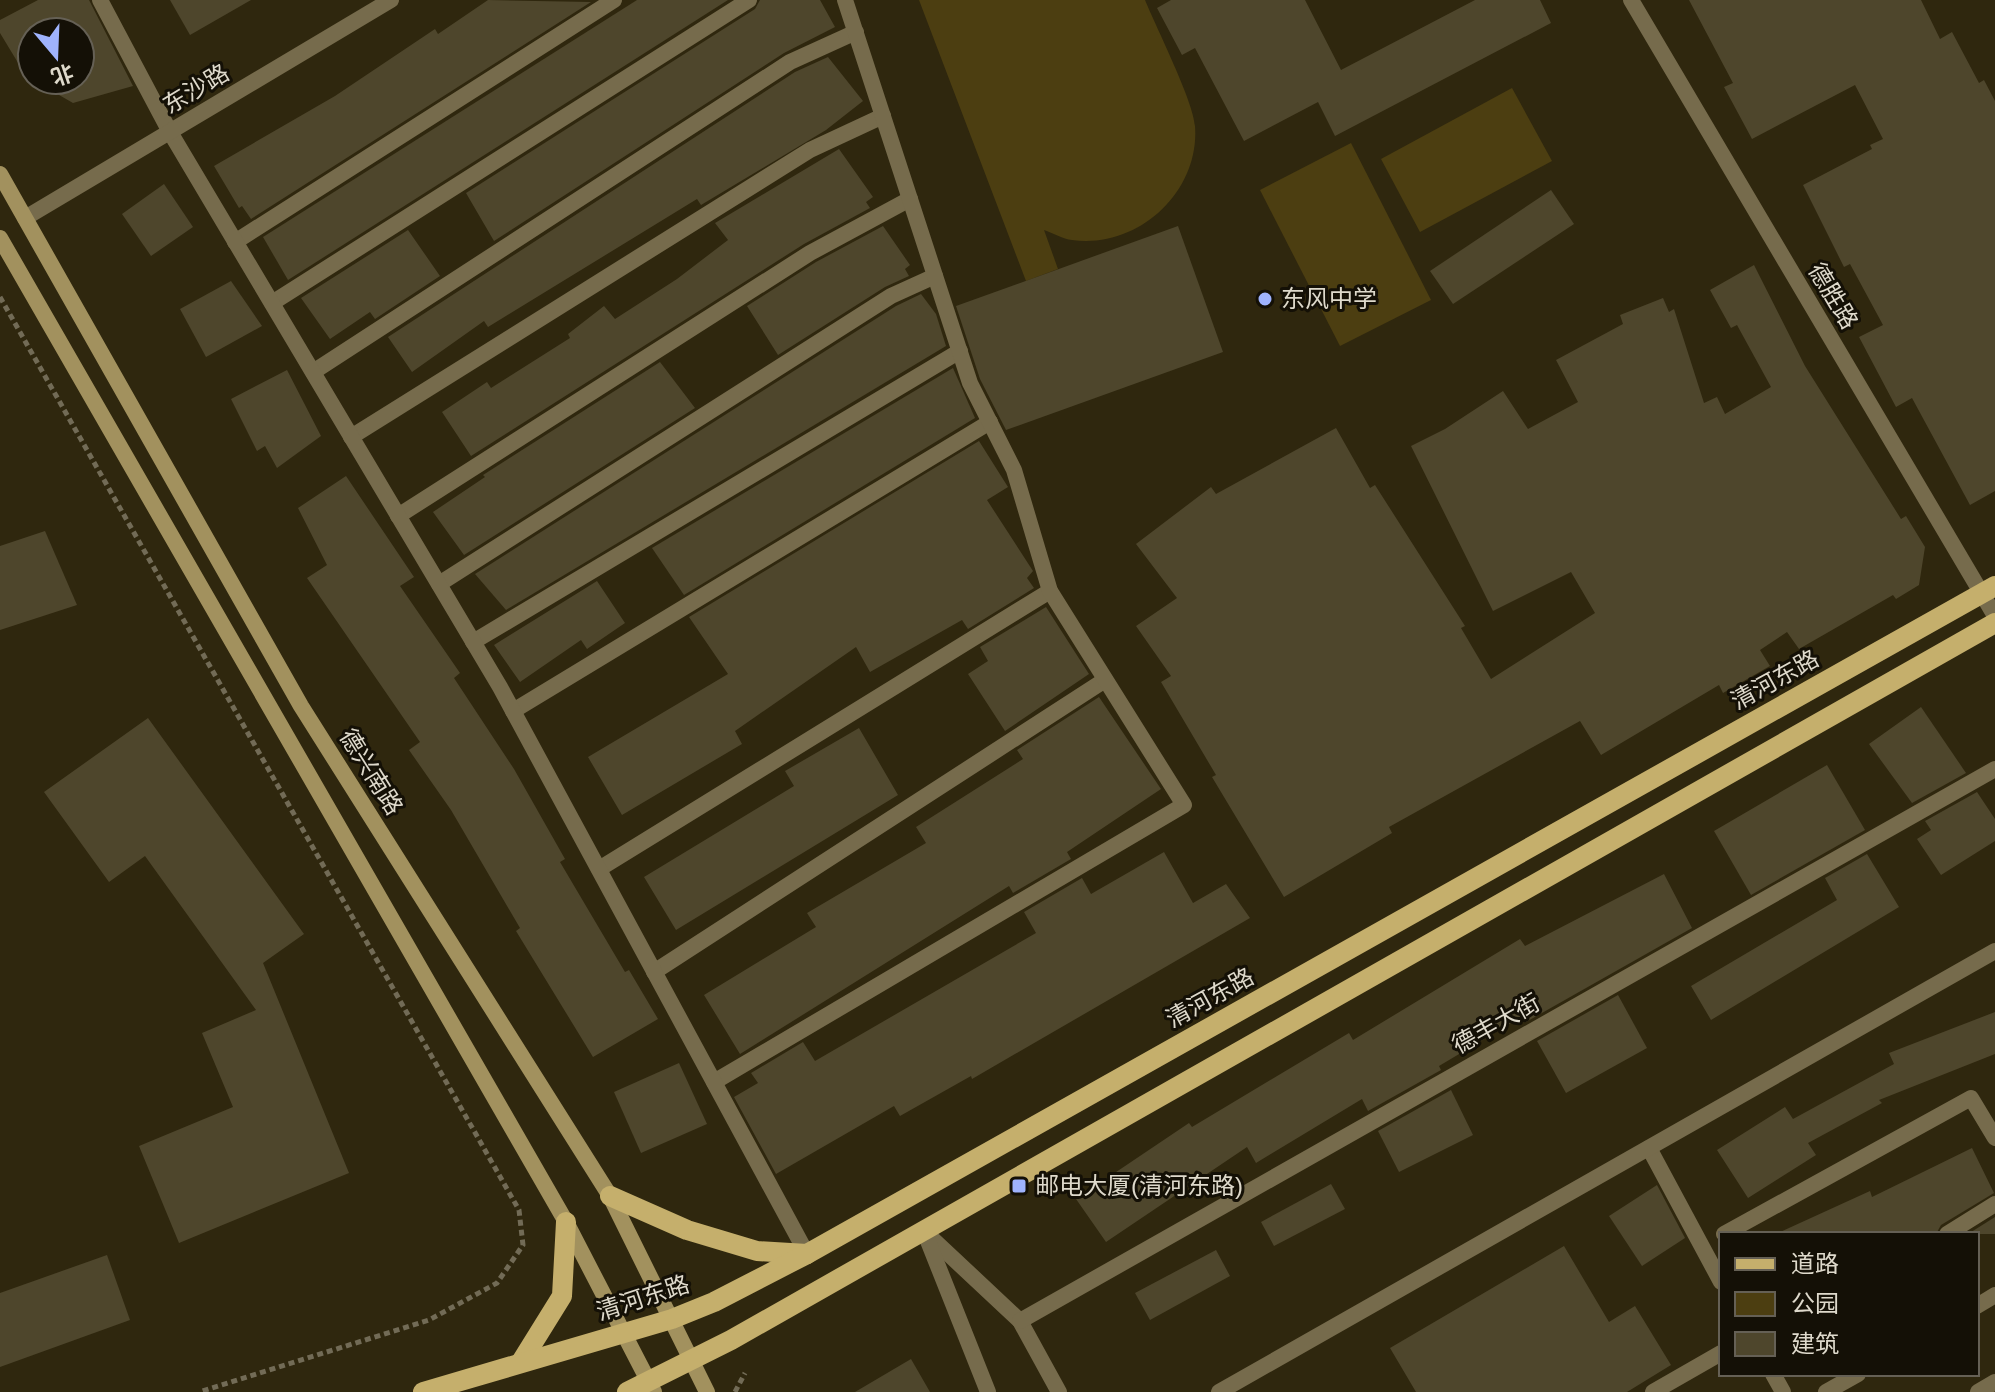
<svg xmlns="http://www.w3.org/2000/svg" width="1995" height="1392" viewBox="0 0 1995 1392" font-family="Helvetica,'Noto Sans SC',sans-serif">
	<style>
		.green { fill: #4c3e11 }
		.building { fill: #4e462c }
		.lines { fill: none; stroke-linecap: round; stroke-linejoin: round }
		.path { stroke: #726b56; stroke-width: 5; stroke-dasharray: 6 4; stroke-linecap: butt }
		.service { stroke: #766b4c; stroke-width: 16 }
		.minor { stroke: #766b4c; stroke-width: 16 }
		.tertiary { stroke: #766b4c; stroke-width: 16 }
		.secondary { stroke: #a2915e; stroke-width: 16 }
		.primary { stroke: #c5af6c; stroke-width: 20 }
		.poi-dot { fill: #9fb3fd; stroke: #141006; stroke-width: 3 }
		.labels { text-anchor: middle; stroke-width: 6; stroke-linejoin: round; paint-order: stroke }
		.street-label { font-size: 24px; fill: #ded9cb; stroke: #141006 }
		.poi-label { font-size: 24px; fill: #ded9cb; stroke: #141006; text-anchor: start }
	</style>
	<rect width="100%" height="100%" fill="#2f270e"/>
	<g class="green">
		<path d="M919,0h226c11,27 49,102 50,126 5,66 -57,123 -123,114 -9,-1 -19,-7 -28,-10l14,39 -32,12z"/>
		<polygon points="1512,88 1552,161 1420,232 1381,159"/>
		<polygon points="1351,143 1431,300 1340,346 1260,190"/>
	</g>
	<g class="building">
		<polygon points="38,0 89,0 133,86 73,103 33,80 80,80 80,32 32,32 32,80 26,76 0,33 0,20"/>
		<polygon points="170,0 251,0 190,35"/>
		<polygon points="488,0 591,2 251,219 242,206 239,208 214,166 335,96 435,29 438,34"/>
		<polygon points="637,0 728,0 288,280 263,237"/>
		<polygon points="760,0 820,0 835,27 784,53 494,241 466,193 755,9"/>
		<polygon points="1171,0 1305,0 1341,70 1475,0 1540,0 1551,23 1335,136 1318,102 1244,141 1195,48 1182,55 1157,8"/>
		<polygon points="1689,0 1921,0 1940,39 1952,32 1979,83 1984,80 1995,101 1995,491 1970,505 1912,398 1896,407 1859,337 1883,325 1850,264 1844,267 1803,185 1872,149 1870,145 1883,139 1855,85 1752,139 1724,87 1733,83"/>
		<polygon points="828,57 863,101 826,130 701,205 697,199 488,327 484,321 412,372 388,337 795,72"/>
		<polygon points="839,149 873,197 866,202 870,208 804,244 471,456 442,412 487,382 491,388 570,338 568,334 604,306 615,319 677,279 728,240 715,223"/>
		<polygon points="164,184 193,227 151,256 122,214"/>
		<polygon points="1551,190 1574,224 1453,304 1430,271"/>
		<polygon points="883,226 910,265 905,269 909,276 885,287 778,355 747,306 816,262"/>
		<polygon points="1178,226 1223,352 1006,430 980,379 956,306"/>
		<polygon points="408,230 440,276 375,319 370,312 330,339 301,298"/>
		<polygon points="1754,265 1805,366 1901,519 1906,516 1925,547 1919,585 1896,599 1893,595 1799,649 1787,632 1760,650 1770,666 1723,693 1719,685 1601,755 1580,721 1389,827 1392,833 1284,897 1212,777 1216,775 1161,682 1171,676 1136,626 1177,598 1136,544 1211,487 1216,494 1336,428 1370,488 1375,485 1465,626 1461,628 1491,679 1595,613 1571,572 1493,611 1411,446 1445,429 1503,391 1528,429 1578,402 1556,360 1623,324 1620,315 1663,298 1669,312 1674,309 1704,403 1717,397 1725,414 1771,387 1737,325 1731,328 1710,290"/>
		<polygon points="231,281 262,326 206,357 180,309"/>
		<polygon points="921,294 936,314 946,346 506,610 475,574 896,306"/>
		<polygon points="660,362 695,408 464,555 433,512 485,477 483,475"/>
		<polygon points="953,368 975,418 684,595 652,548"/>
		<polygon points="287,370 321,436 277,468 265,446 257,451 231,399"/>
		<polygon points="979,441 1008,487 987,500 1033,571 1027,578 1034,588 968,629 962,620 870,672 856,647 735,731 742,744 622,815 588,757 728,674 689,617"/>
		<polygon points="346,476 414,577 400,586 460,673 454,678 514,769 565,859 560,862 625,972 629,970 658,1019 593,1057 516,931 520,928 451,810 409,750 420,742 307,578 327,565 298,508"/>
		<polygon points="45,531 77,605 0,630 0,546"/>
		<polygon points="597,581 625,623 587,649 581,640 520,682 494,645"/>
		<polygon points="1046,607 1089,674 1005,731 968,674 988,661 980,647"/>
		<polygon points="1099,697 1161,789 1067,852 1071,859 1013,893 1009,886 740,1054 704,995 816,927 807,913 926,843 916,827 1023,759 1017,750"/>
		<polygon points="1921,707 1966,773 1912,803 1869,744"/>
		<polygon points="148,718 304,934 263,963 349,1173 179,1243 139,1146 233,1107 202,1033 256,1010 145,856 109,882 44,792"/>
		<polygon points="859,728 898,795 676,930 644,877 794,786 785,771"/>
		<polygon points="1827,765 1865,830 1751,895 1714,831"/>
		<polygon points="1977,792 1995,819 1995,841 1941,875 1917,839 1931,830 1925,821"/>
		<polygon points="1164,852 1193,903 1226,884 1250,918 972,1079 971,1076 900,1116 894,1106 776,1174 734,1097 758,1083 751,1073 803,1042 815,1061 1036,933 1024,912 1082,878 1091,894"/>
		<polygon points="1867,854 1899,907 1711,1020 1691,986 1837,900 1825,878"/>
		<polygon points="1664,874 1692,928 1526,1022 1523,1016 1439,1066 1441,1070 1368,1111 1362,1099 1256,1163 1247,1147 1106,1242 1076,1199 1189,1123 1192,1127 1349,1033 1353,1040 1520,939 1525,946"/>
		<polygon points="1618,995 1647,1048 1566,1093 1537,1041"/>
		<polygon points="1995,1012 1995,1054 1879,1100 1882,1103 1808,1143 1816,1155 1748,1198 1717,1150 1785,1107 1793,1119 1894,1064 1889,1053"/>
		<polygon points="679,1063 707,1124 641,1153 614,1092"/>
		<polygon points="1451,1090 1473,1135 1399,1172 1378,1131"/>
		<polygon points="1972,1148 1994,1193 1941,1225 1936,1234 1776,1234 1870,1191 1872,1197"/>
		<polygon points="1331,1184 1345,1209 1274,1246 1261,1222"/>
		<polygon points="1657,1185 1685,1238 1642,1266 1609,1216"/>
		<polygon points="1995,1217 1995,1234 1968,1234"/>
		<polygon points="1564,1246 1609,1322 1635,1306 1671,1365 1627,1392 1416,1392 1390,1348"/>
		<polygon points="1216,1250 1230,1276 1150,1320 1135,1293"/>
		<polygon points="107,1255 130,1320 0,1367 0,1293"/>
		<polygon points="911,1359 930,1392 855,1392"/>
	</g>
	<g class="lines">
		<g class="path">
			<polyline points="0,297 519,1210 523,1245 497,1283 429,1320 199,1392"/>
			<polyline points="735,1392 745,1373"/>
		</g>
		<g class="service">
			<polyline points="235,242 614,0"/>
			<polyline points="272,303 749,0"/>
			<polyline points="313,372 790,62 856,32"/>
			<polyline points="351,437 810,150 883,116"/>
			<polyline points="398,516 810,253 910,199"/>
			<polyline points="439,584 891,296 935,276"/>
			<polyline points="473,642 960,351"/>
			<polyline points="513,711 990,422"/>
			<polyline points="599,869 1050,591"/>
			<polyline points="654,972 1105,680"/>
			<polyline points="714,1082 1184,805 1050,591 1014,470 970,383 845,0"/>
		</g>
		<g class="minor">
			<polyline points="100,0 170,132 500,687 807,1254"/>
			<polyline points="1649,1148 1721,1282"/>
			<polyline points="924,1231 1020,1321 1059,1392"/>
			<polyline points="1724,1234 1971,1098 1995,1138"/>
			<polyline points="1947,1234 1995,1204"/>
			<polyline points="926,1236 988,1392"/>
			<polyline points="1977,1306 1995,1295"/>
			<polyline points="1020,1321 1995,769"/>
			<polyline points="1773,1374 1783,1392"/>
			<polyline points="1219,1392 1995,951"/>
			<polyline points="1653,1392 1721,1353"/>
			<polyline points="1826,1392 1858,1374"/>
			<polyline points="1978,1392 1995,1382"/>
		</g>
		<g class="tertiary">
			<polyline points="1631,0 1995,616"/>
			<polyline points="25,218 391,0"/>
		</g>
		<g class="secondary">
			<polyline points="0,174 301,706 610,1196 707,1392"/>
			<polyline points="0,238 566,1222 654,1392"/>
		</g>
		<g class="primary">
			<polyline points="610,1196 687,1230 757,1251 807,1254"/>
			<polyline points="521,1362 562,1296 566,1222"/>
			<polyline points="423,1392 672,1319 714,1302 807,1254 1995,586"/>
			<polyline points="627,1392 731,1340 1995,623"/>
		</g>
	</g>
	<g class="poi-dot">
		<circle cx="1265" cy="299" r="8"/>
		<rect x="1011" y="1178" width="16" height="16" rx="4"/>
	</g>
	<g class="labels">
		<g class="street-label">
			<text transform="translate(196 89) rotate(-31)" y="8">东沙路</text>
			<text transform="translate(1833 296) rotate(59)" y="8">德胜路</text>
			<text transform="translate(1775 680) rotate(-29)" y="8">清河东路</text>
			<text transform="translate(371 772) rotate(58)" y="8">德兴南路</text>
			<text transform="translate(1210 998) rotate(-29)" y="8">清河东路</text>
			<text transform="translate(1496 1024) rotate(-29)" y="8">德丰大街</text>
			<text transform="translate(643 1298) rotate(-18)" y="8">清河东路</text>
		</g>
		<g class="poi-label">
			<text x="1281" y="307">东风中学</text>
			<text x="1035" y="1194">邮电大厦(清河东路)</text>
		</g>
	</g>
	<rect x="1719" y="1232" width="260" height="144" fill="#141006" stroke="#656055" stroke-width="2"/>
	<rect x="1735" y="1258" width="40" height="12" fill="#c5af6c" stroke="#656055" stroke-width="2"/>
	<text x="1791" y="1272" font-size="24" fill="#ded9cb">道路</text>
	<rect x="1735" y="1292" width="40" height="24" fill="#4c3e11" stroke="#656055" stroke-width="2"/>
	<text x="1791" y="1312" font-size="24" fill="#ded9cb">公园</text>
	<rect x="1735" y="1332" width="40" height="24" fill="#4e462c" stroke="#656055" stroke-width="2"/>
	<text x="1791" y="1352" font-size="24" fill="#ded9cb">建筑</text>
	<g transform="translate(56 56) rotate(161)"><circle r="38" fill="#141006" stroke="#656055" stroke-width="2"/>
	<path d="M0-6L14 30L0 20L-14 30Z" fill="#9fb3fd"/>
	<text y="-12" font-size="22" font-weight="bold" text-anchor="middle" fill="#ded9cb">北</text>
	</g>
</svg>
